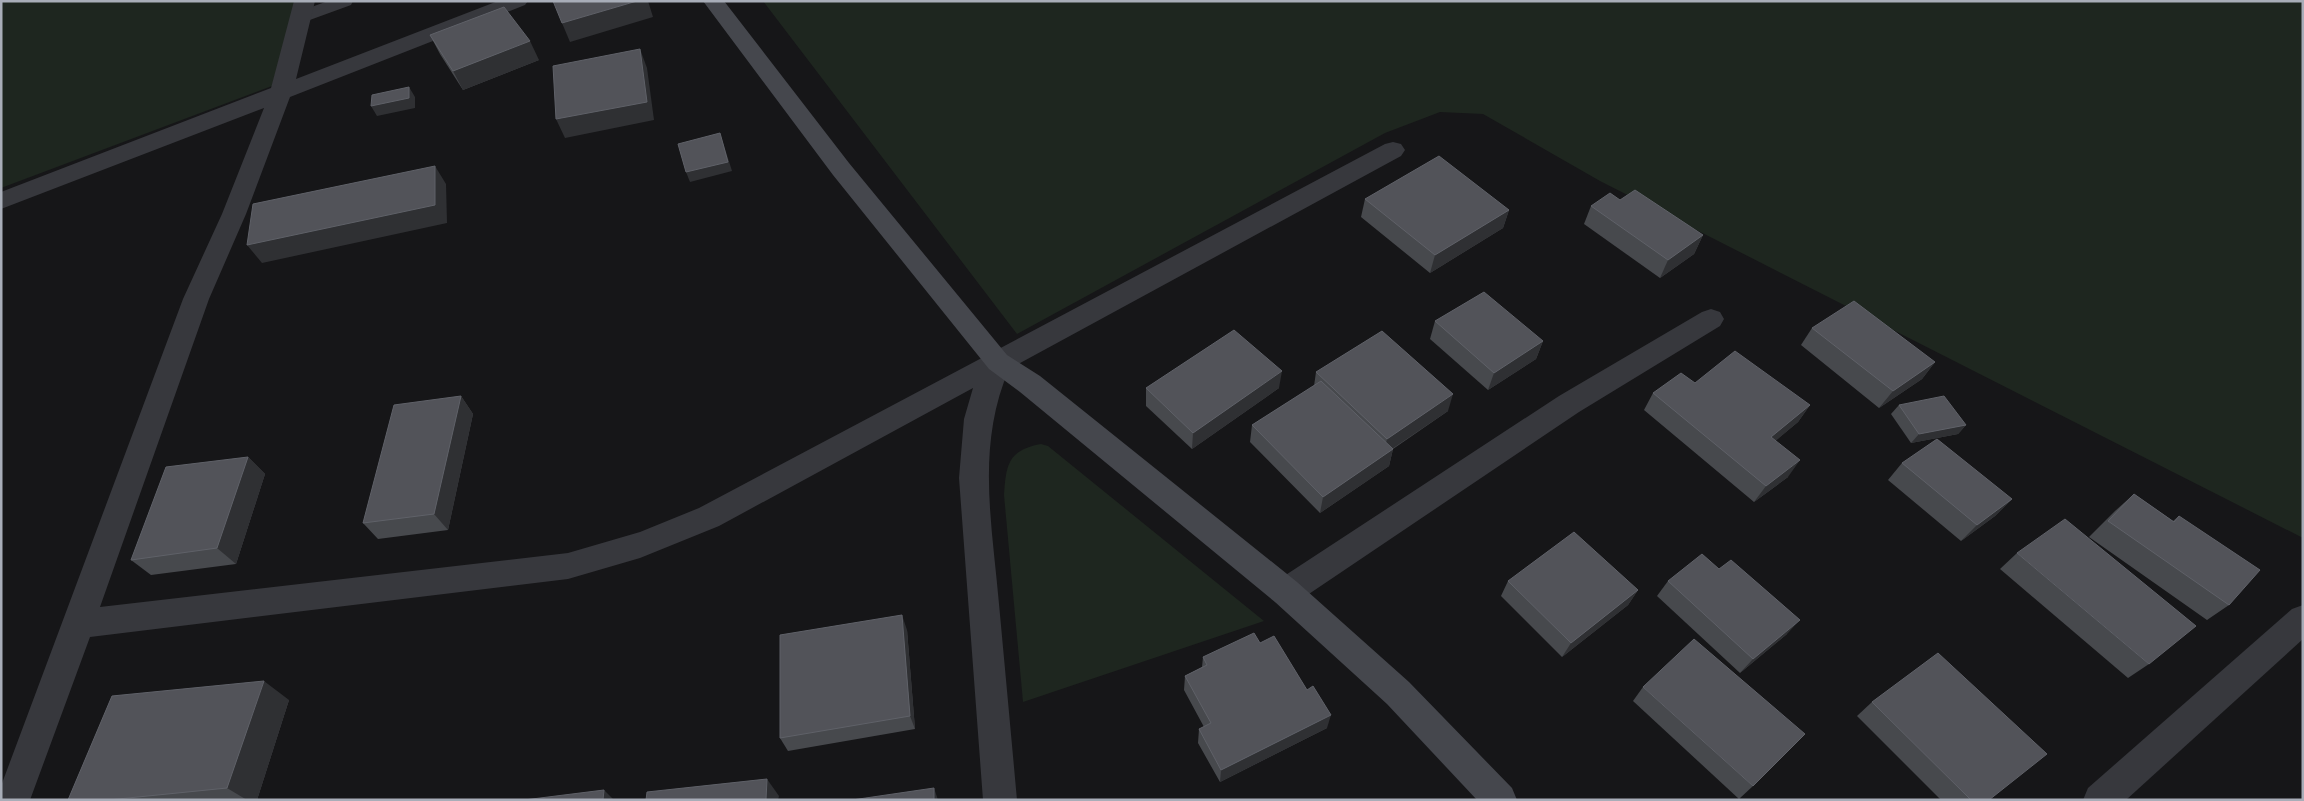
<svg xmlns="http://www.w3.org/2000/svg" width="2304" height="801" viewBox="0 0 2304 801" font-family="Inter,sans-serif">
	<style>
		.green { fill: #1e261f }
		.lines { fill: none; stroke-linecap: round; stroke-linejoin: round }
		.lane { fill: #37383d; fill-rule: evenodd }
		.street { fill: #37383d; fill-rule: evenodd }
		.secondary { fill: #45474d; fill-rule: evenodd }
		.wall { fill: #47494d }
		.shaded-wall { fill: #2f3033 }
		.building { fill: #525359; stroke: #5f6168 }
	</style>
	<rect width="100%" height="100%" fill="#161618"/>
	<g class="green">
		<polygon points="1,1 295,1 272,86 1,188"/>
		<polygon points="763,1 2303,1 2303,538 1600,181 1483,114 1440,112 1385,133 1017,334"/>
		<path d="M1041,444l7,2 216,175 -241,81 -19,-207c2,-30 4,-45 37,-51z"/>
	</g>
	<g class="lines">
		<polygon class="lane" points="328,1 353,1 351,5 307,21 295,21 292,17 295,13"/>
		<g class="street">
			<path d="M294,1h21l-19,78 202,-78h30l-3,4 -235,92 -44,117 -37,85 -109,308 468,-54 72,-21 59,-24 686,-364 8,-2 8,2 4,6 -4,6 -392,213c-33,77 -17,154 -10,235 6,65 12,130 18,196h-34l-24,-322 5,-59 9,-31 -254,138 -79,32 -72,21 -478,58 -60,163h-29v-14l182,-487 39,-85 42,-106 -263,101v-17l270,-104z"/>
			<polygon points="1711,309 1720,312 1724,319 1720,326 1579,412 1297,602 1286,606 1275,602 1271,592 1275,582 1559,396 1702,312"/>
			<polygon points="2303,605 2303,639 2126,800 2083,800 2088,788 2292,609"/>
		</g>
		<polygon class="secondary" points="703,1 724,1 849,163 1007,355 1040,376 1297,582 1409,682 1512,788 1517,800 1477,800 1387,704 1275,602 1020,392 989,369 833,175"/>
	</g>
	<g class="wall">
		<polygon points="430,35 539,60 463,90 440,54"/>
		<polygon points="1365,199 1509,210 1503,228 1430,273 1361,217"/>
		<polygon points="1620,200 1703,235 1694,254 1660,278 1584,224 1591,206"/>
		<polygon points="1435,321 1543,341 1536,359 1488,390 1430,339"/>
		<polygon points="1812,328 1935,362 1922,379 1879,408 1801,345"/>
		<polygon points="1316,372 1448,411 1393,449 1389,466 1320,513 1250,442 1252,425 1314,386"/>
		<polygon points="1695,383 1810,405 1798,422 1775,441 1788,477 1754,502 1644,410 1653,393"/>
		<polygon points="1146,388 1279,388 1192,449 1146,406"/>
		<polygon points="461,396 473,414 448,530 378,539 363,523"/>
		<polygon points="1899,405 1966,425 1958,434 1911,443 1891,414"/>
		<polygon points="248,457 265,474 236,564 151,575 131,560"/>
		<polygon points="1902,463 2012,499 1995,516 1961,541 1888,480"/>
		<polygon points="2134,494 2173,521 2179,516 2229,605 2207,620 2089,537 2115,511"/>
		<polygon points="2017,553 2149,664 2128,678 2000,569"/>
		<polygon points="1508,581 1638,590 1628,605 1562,657 1501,596"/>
		<polygon points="1668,581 1787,634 1740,673 1657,596"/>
		<polygon points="907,630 915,729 788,751 780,738"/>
		<polygon points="1260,643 1327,728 1220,782 1198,743 1199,729 1204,727 1184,690 1185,676 1202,667 1203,657"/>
		<polygon points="1643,687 1753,786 1739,799 1633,701"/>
		<polygon points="289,700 257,800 68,800"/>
		<polygon points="1872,702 1989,800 1941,800 1857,716"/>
	</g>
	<g class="shaded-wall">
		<polygon points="637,1 648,1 653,17 570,42 562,23"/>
		<polygon points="530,41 539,60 463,90 453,71"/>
		<polygon points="640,49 647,68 654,120 565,138 556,119"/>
		<polygon points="409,87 415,97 415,108 377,116 371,106"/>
		<polygon points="720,133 732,171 690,182 686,172"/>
		<polygon points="435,166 446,184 447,223 262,263 247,245"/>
		<polygon points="1509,210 1503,228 1430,273 1435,255"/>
		<polygon points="1703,235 1694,254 1660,278 1668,260"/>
		<polygon points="1543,341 1536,359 1488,390 1494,373"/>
		<polygon points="1935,362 1922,379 1879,408 1893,391"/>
		<polygon points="1282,371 1279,388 1192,449 1193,433"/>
		<polygon points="1453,394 1448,411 1383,455 1387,439"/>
		<polygon points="461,396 473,414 448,530 434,514"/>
		<polygon points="1810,405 1798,422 1760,454 1771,437"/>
		<polygon points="1966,425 1958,434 1911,443 1919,434"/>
		<polygon points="1393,449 1389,466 1320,513 1323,497"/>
		<polygon points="248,457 265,474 236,564 217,548"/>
		<polygon points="1800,460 1788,477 1754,502 1766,486"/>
		<polygon points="2012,499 1995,516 1961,541 1977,525"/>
		<polygon points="1638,590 1628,605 1562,657 1571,643"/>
		<polygon points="902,615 907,630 915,729 910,716"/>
		<polygon points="1800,620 1787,634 1740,673 1753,659"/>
		<polygon points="264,681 289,700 257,800 247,800 227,788"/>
		<polygon points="1331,715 1327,728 1220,782 1221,770"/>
		<polygon points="767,779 779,796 778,800 766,800"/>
		<polygon points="934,788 938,800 934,800"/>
		<polygon points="604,790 614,800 603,800"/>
	</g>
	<g class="building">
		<polygon points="553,1 637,1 562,23"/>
		<polygon points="504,7 530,41 453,71 430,35"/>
		<polygon points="640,49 647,102 556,119 553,66"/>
		<polygon points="409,87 409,98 371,106 372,95"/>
		<polygon points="720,133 728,162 686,172 678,144"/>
		<polygon points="1439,156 1509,210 1435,255 1365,199"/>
		<polygon points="435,166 435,205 247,245 253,204"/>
		<polygon points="1635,190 1703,235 1668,260 1591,206 1610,193 1620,200"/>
		<polygon points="1484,292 1543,341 1494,373 1435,321"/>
		<polygon points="1854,301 1935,362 1893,391 1812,328"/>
		<polygon points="1234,330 1282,371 1193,433 1146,388"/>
		<polygon points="1382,331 1453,394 1387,439 1316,372"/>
		<polygon points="1735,351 1810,405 1771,437 1800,460 1766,486 1653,393 1681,373 1695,383"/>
		<polygon points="1321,381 1393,449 1323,497 1252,425"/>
		<polygon points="461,396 434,514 363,523 394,405"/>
		<polygon points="1944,396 1966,425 1919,434 1899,405"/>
		<polygon points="1937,439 2012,499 1977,525 1902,463"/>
		<polygon points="248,457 217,548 131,560 166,467"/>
		<polygon points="2134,494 2174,522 2179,516 2260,570 2229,605 2108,521"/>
		<polygon points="2065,519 2196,626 2149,664 2017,553"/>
		<polygon points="1574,532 1638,590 1571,643 1508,581"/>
		<polygon points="1702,554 1719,569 1731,560 1800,620 1753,659 1668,581"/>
		<polygon points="902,615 910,716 780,738 780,635"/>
		<polygon points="1254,633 1260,643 1274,636 1307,690 1313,686 1331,715 1221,770 1199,729 1211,723 1185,676 1207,665 1203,657"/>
		<polygon points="1694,639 1805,734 1753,786 1643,687"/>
		<polygon points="1938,653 2047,754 1989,800 1971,800 1872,702"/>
		<polygon points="264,681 227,788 108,800 68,800 112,696"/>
		<polygon points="767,779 766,800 646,800 647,792"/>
		<polygon points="934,788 934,800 852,800"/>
		<polygon points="604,790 603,800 524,800"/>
	</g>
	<rect width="2304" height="801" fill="none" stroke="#a8adb8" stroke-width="5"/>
</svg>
